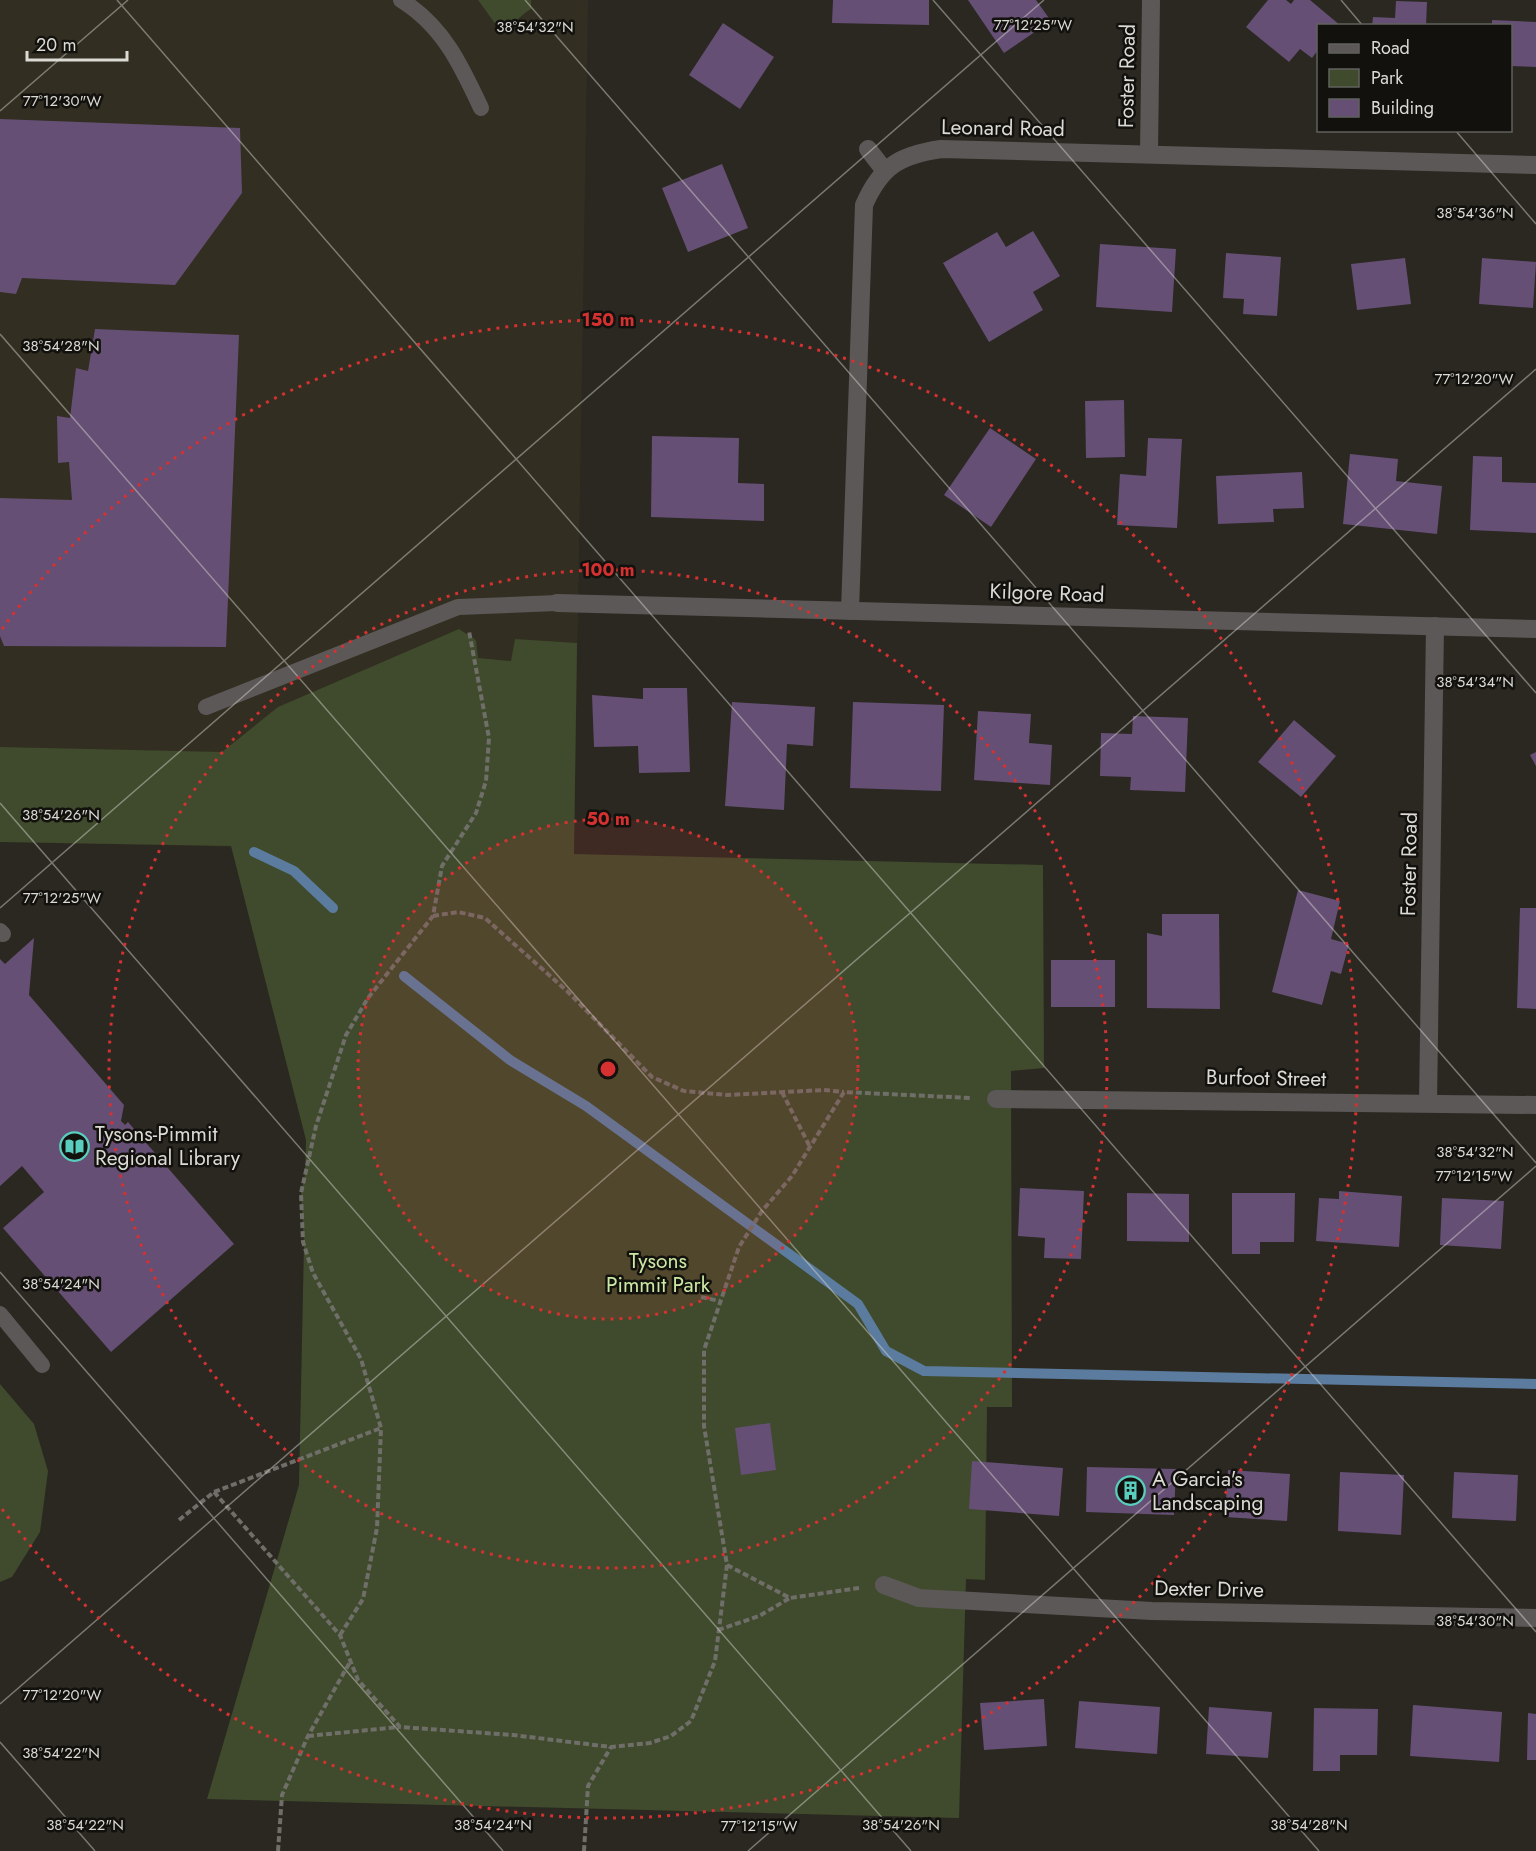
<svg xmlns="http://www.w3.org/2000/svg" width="1536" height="1851" viewBox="0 0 1536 1851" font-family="Jost,sans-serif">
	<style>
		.built { fill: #322e21 }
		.green { fill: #3f4b2c }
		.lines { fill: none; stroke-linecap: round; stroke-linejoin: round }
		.stream { stroke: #5c7c9f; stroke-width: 10 }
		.building { fill: #654f74 }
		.path { stroke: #6f6e68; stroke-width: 4; stroke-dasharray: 6 3; stroke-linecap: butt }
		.lane { stroke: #5c5858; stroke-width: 16 }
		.street { stroke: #5c5858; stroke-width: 18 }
		.ticks { fill: none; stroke: #dbdad5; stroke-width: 1.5; stroke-opacity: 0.45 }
		.ring { fill: none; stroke: #d63131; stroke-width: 3; stroke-dasharray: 3 6 }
		.labels { text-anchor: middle; stroke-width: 5; stroke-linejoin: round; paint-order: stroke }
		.street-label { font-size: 21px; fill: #dbdad5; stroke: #12110d }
		.poi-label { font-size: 21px; fill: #dbdad5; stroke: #12110d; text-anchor: start }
		.park-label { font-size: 21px; fill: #cce9a4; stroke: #12110d }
		.ticks-label { font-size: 15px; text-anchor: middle; fill: #dbdad5; stroke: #12110d; stroke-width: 5; stroke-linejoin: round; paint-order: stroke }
		.centre { fill: #d63131; stroke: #12110d; stroke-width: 3 }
		.ring-label { font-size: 18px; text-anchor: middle; font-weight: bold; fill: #d63131; stroke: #12110d; stroke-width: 5; stroke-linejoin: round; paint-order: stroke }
	</style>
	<rect width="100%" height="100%" fill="#2a2821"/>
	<polygon class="built" points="0,0 588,0 574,854 0,842"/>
	<g class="green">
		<path d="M478,0h53v9c-12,7 -17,16 -29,24z"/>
		<polygon points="459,629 476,640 478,658 511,661 515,639 577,643 574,854 1043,865 1044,1068 1011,1071 1012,1407 987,1407 985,1580 966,1579 959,1818 207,1799 299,1485 304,1244 301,1193 305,1174 306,1140 231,846 0,842 0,747 222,752 278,707"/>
		<polygon points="0,1384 34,1424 48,1471 40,1532 12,1577 0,1582"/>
	</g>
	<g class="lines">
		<g class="stream">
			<polyline points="254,852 294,871 333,908"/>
			<polyline points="404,976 510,1060 586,1106 858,1304 886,1351 924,1371 1536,1384"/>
		</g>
	</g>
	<g class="building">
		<polygon points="833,0 929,0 929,25 832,23"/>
		<polygon points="968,0 1036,0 1051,21 1004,53"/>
		<polygon points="1268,0 1286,0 1291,4 1294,0 1310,0 1341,26 1318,26 1318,50 1312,58 1300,49 1289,62 1246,27"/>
		<polygon points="1396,1 1427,2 1426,26 1372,26 1373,17 1395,18"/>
		<polygon points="1492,20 1536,22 1536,67 1510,66 1510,26 1492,26"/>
		<polygon points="723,23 774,57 740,109 689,75"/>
		<polygon points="0,119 240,128 242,193 175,285 22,278 16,294 0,292"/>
		<polygon points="722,164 748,228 688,252 662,188"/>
		<polygon points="1033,231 1060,276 1033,292 1043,310 989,342 943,263 997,232 1006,247"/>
		<polygon points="1100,244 1176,249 1172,312 1096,307"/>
		<polygon points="1226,253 1281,257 1277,316 1243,314 1244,299 1223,298"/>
		<polygon points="1405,258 1411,304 1357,310 1351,264"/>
		<polygon points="1482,258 1536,262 1533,308 1479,304"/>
		<polygon points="95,329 239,335 226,647 4,646 0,636 0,498 72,500 69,462 58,463 57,416 70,418 76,368 88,371"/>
		<polygon points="1124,400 1125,457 1086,458 1085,401"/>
		<polygon points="990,428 1036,459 991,527 944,495"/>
		<polygon points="652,436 739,438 738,483 764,484 764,521 651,517"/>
		<polygon points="1148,438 1182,439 1177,528 1117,525 1120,474 1146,476"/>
		<polygon points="1350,454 1398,459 1396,481 1442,486 1437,534 1343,524"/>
		<polygon points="1473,456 1502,457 1502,482 1536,483 1536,533 1470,530"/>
		<polygon points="1302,472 1304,508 1273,509 1274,522 1218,524 1216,476"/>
		<polygon points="643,688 687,688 690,772 639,773 638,746 594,747 592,695 643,699"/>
		<polygon points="732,702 815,707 813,746 787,744 784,810 725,806"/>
		<polygon points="853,702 944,705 941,791 850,788"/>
		<polygon points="978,711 1031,714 1029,743 1052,745 1050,785 974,780"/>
		<polygon points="1133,716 1188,718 1185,792 1130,790 1131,777 1100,776 1101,733 1132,734"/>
		<polygon points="1294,720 1336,756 1301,797 1258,762"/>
		<polygon points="1536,752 1536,766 1530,755"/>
		<polygon points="1298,890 1340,901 1331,939 1349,944 1341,974 1331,971 1322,1005 1272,992"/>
		<polygon points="1520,908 1536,908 1536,1009 1517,1008"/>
		<polygon points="1162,914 1219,914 1220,1009 1147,1008 1147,933 1162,936"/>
		<polygon points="34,938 29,995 124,1105 121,1121 125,1125 128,1122 234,1244 111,1352 3,1228 44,1192 22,1166 0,1186 0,959 5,964"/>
		<rect x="1051" y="960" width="64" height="47"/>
		<polygon points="1020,1188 1084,1191 1081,1259 1044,1258 1045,1238 1018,1236"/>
		<polygon points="1339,1191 1402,1196 1399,1247 1316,1241 1319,1198 1339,1199"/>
		<polygon points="1127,1193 1189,1194 1189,1242 1127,1241"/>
		<polygon points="1232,1193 1295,1193 1294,1242 1260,1242 1260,1254 1232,1254"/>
		<polygon points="1442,1198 1504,1201 1501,1249 1440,1245"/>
		<polygon points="770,1423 776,1470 741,1475 735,1428"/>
		<polygon points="972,1461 1063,1468 1059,1516 969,1509"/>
		<polygon points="1087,1467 1176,1469 1174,1515 1086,1512"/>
		<polygon points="1228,1470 1290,1474 1287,1521 1225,1517"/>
		<polygon points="1340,1472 1404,1475 1401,1535 1338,1531"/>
		<polygon points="1454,1472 1518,1475 1516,1521 1452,1518"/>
		<polygon points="1044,1699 1047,1746 984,1750 980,1703"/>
		<polygon points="1079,1701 1160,1707 1157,1754 1075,1748"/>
		<polygon points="1413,1705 1502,1712 1499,1762 1410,1756"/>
		<polygon points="1209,1707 1272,1712 1268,1758 1206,1754"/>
		<polygon points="1314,1708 1378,1709 1377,1755 1340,1755 1340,1771 1313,1771"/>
		<polygon points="1528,1713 1536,1714 1536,1760 1527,1760"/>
	</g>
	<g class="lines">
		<g class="path">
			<polyline points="433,916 458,912 485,918 568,992 652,1077 684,1091 727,1095 824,1090 844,1092"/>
			<polyline points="782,1092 810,1147"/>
			<polyline points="701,1297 720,1301"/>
			<polyline points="214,1492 340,1635 358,1680 400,1727 513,1735 611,1747 650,1743 671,1736 691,1721 715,1661 727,1565 704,1426 704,1350 739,1247 762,1211 792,1176 844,1092 971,1098"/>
			<polyline points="179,1520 214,1492 381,1428"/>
			<polyline points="727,1565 790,1598 859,1588"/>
			<polyline points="718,1630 759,1616 790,1598"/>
			<polyline points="340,1635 363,1599 377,1528 381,1428 361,1359 313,1273 303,1242 301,1193 316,1126 346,1035 368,998 433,916 442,866 476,813 486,781 489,738 469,631"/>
			<polyline points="308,1736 399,1727"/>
			<polyline points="278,1851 282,1795 308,1736 350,1662"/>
			<polyline points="584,1851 588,1786 611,1747"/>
		</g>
		<g class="lane">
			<path d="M401,0c42,26 60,65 80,108"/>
			<polyline points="206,707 458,607 557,603"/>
			<polyline points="0,931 3,934"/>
			<polyline points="0,1314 42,1365"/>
		</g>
		<g class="street">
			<polyline points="868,149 885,171"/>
			<polyline points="1149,153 1151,0"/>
			<polyline points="557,603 1536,629"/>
			<path d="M850,611l14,-406c17,-39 36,-50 77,-56l595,16"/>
			<polyline points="996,1099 1536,1105"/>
			<polyline points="1428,1103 1435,626"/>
			<polyline points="884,1585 919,1598 1152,1611 1536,1618"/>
		</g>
	</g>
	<path class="ticks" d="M117,0l1419,1632M525,0l1011,1163M933,0l603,693M1341,0l22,26M0,111l128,-111M1455,130l81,94M0,334l1319,1517M0,803l911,1048M0,908l1044,-908M0,1272l503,579M0,1704l1536,-1335M0,1742l95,109M748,1851l788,-685"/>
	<circle cx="608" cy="1069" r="250" fill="#d63131" fill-opacity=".12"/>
	<g class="ring">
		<circle cx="608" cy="1069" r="250"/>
		<circle cx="608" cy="1069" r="499"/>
		<path d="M2 629A749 749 0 1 1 2 1509"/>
	</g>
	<defs>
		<symbol id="library-ring" viewBox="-11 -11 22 22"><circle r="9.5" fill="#12110d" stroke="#59cebf" stroke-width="1.5"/><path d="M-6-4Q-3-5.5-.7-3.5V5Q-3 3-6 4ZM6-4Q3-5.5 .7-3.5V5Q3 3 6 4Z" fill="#59cebf"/></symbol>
		<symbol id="building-ring" viewBox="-11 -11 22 22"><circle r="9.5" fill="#12110d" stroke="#59cebf" stroke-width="1.5"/><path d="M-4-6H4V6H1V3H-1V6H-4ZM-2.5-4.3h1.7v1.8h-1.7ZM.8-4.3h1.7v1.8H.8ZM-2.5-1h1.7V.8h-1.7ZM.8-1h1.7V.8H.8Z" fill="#59cebf"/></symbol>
	</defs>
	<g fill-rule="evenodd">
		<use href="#library-ring" x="58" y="1130" width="33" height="33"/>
		<use href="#building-ring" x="1114" y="1474" width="33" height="33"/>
	</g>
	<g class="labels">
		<g class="street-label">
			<text transform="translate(1127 76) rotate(-89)" y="7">Foster Road</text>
			<text transform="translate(1003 128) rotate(1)" y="7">Leonard Road</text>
			<text transform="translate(1047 593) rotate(2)" y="7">Kilgore Road</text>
			<text transform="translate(1409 864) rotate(-89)" y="7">Foster Road</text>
			<text transform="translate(1266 1078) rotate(1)" y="7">Burfoot Street</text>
			<text transform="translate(1209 1589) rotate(1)" y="7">Dexter Drive</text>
		</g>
		<g class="poi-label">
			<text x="95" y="1141">Tysons-Pimmit<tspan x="95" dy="24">Regional Library</tspan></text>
			<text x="1152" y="1486">A Garcia's<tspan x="1152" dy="24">Landscaping</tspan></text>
		</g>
		<g class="park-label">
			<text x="658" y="1268">Tysons<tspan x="658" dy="24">Pimmit Park</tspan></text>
		</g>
	</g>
	<g class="ticks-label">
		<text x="1033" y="30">77°12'25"W</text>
		<text x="535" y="32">38°54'32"N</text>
		<text x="62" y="106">77°12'30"W</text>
		<text x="1475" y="218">38°54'36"N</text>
		<text x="61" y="351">38°54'28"N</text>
		<text x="1474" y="384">77°12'20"W</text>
		<text x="1475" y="687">38°54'34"N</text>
		<text x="61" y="820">38°54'26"N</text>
		<text x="62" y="903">77°12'25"W</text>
		<text x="1475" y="1157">38°54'32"N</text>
		<text x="1474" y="1181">77°12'15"W</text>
		<text x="61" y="1289">38°54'24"N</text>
		<text x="1475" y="1626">38°54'30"N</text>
		<text x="62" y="1700">77°12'20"W</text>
		<text x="61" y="1758">38°54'22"N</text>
		<text x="85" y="1830">38°54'22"N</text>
		<text x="493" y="1830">38°54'24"N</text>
		<text x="901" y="1830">38°54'26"N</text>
		<text x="1309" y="1830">38°54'28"N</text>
		<text x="759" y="1831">77°12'15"W</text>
	</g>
	<circle cx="608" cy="1069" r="9" class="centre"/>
	<g class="ring-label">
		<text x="608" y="326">150 m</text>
		<text x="608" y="576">100 m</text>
		<text x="608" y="825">50 m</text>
	</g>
	<rect x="1317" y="24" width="195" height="108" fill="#12110d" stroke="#62615d" stroke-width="1.5"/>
	<rect x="1329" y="44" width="30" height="9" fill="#5c5858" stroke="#62615d" stroke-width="1.5"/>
	<text x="1371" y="54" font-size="18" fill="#dbdad5">Road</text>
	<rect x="1329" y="69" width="30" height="18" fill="#3f4b2c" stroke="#62615d" stroke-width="1.5"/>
	<text x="1371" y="84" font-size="18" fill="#dbdad5">Park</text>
	<rect x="1329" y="99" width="30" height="18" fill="#654f74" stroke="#62615d" stroke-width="1.5"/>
	<text x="1371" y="114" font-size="18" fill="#dbdad5">Building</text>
	<path d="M27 51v9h100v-9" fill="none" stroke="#dbdad5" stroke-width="3"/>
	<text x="36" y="51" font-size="18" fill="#dbdad5" stroke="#12110d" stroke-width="4.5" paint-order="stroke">20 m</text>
</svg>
